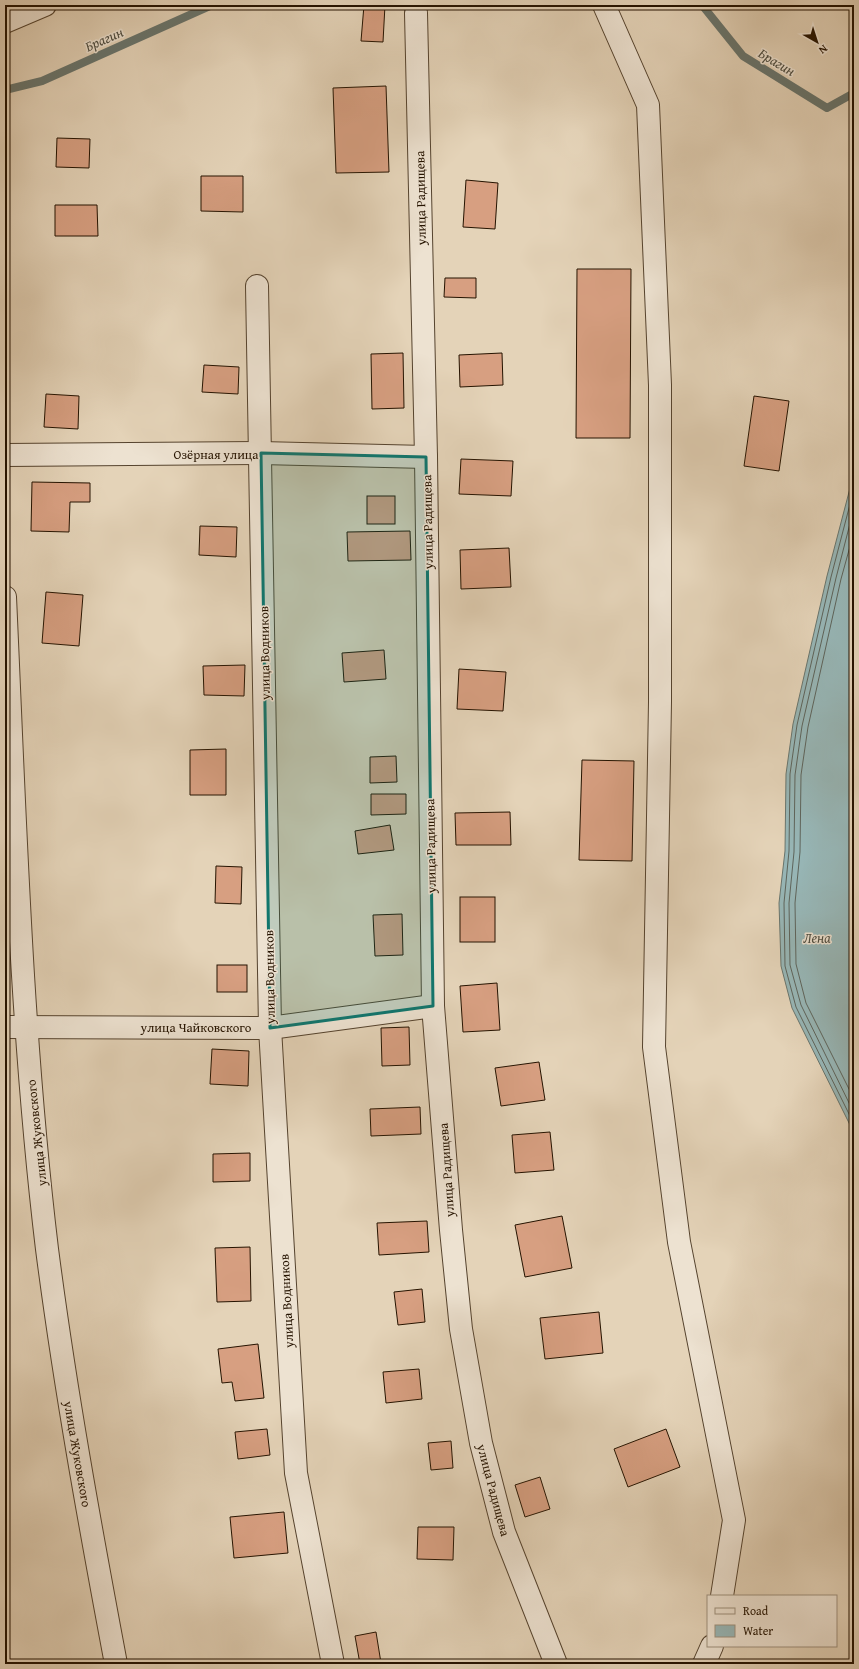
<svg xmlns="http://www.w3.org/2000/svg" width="859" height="1669" viewBox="0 0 859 1669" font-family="'Gentium Book Plus',serif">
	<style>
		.water { fill: #97b6b6; stroke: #69756d }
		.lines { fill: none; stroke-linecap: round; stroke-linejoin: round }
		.shore { stroke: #5e645b; stroke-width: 1 }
		.stream { stroke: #69756d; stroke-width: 8 }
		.building { fill: #d79f81; stroke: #251300 }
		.street-casing { stroke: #55432e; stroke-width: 24 }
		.street { stroke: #ede2d1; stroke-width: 22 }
		.marked { fill: #0f766e; fill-opacity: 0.2; stroke: #0f766e; stroke-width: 3; stroke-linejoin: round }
		.labels { text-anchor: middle; stroke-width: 3; stroke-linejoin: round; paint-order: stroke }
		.street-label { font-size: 13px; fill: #251300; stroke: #ede2d1 }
		.water-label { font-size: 14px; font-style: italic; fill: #4d4c40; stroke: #ede2d1 }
	</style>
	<rect width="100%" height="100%" fill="#e4d3b8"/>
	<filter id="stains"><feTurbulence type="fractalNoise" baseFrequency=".005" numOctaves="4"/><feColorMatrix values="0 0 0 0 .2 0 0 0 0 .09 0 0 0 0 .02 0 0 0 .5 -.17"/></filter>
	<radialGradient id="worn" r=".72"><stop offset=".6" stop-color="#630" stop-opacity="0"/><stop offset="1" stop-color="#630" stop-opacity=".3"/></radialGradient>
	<polygon class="water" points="854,473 854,1133 792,1008 781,966 779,903 785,851 786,774 793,724 827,576"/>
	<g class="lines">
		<g class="shore">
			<polyline points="854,489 831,577 797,725 790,774 789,851 784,903 785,966 796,1007 854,1124"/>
			<polyline points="854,508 836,578 802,726 795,775 794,852 789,903 790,965 801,1005 854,1113"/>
			<polyline points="854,532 841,579 808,727 801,775 800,852 795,903 796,964 806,1003 854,1099"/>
		</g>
		<g class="stream">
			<polyline points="702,5 743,56 827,108 854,93"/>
			<polyline points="5,90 42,81 212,5"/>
		</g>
	</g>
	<g class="building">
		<polygon points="364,5 385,5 383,42 361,41"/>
		<polygon points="386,86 389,172 336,173 333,88"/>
		<polygon points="57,138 90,139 89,168 56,167"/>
		<polygon points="201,176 243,176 243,212 201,211"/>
		<polygon points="466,180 498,183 495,229 463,227"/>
		<polygon points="55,205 97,205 98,236 55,236"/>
		<polygon points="577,269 631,269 630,438 576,438"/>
		<polygon points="445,278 476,278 476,298 444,297"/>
		<polygon points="403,353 404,408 372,409 371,354"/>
		<polygon points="502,353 503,385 460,387 459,355"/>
		<polygon points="204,365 239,367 238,394 202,392"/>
		<polygon points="46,394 79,396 78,429 44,427"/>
		<polygon points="754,396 789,401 779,471 744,466"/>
		<polygon points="461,459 513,461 511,496 459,494"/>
		<polygon points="32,482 90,483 90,502 70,502 69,532 31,531"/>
		<rect x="367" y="496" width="28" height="28"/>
		<polygon points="200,526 237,527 236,557 199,555"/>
		<polygon points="410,531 411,560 348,561 347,532"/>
		<polygon points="509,548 511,587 461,589 460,550"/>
		<polygon points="46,592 83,595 79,646 42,643"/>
		<polygon points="384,650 386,679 344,682 342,653"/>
		<polygon points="245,665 244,696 204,695 203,666"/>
		<polygon points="459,669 506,672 503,711 457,709"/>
		<polygon points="226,749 226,795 190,795 190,750"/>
		<polygon points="396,756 397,782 370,783 370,757"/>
		<polygon points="582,760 634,761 632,861 579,860"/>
		<polygon points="371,794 406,794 406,814 371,815"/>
		<polygon points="510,812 511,845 456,845 455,813"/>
		<polygon points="390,825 394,850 358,854 355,831"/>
		<polygon points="216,866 242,867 241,904 215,903"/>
		<rect x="460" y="897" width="35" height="45"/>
		<polygon points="402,914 403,955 375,956 373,915"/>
		<rect x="217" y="965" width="30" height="27"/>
		<polygon points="497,983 500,1030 463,1032 460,986"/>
		<polygon points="409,1027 410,1065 382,1066 381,1028"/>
		<polygon points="212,1049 249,1051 248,1086 210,1084"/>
		<polygon points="539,1062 545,1100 501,1106 495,1068"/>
		<polygon points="420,1107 421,1134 371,1136 370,1109"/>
		<polygon points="550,1132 554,1170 515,1173 512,1135"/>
		<polygon points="250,1153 250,1181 213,1182 213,1154"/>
		<polygon points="562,1216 572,1268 525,1277 515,1225"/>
		<polygon points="427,1221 429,1252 379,1255 377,1223"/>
		<polygon points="250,1247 251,1301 217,1302 215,1248"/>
		<polygon points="422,1289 425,1322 398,1325 394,1292"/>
		<polygon points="599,1312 603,1353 545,1359 540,1318"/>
		<polygon points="258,1344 264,1398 235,1401 232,1382 222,1383 218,1349"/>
		<polygon points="419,1369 422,1399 386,1403 383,1372"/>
		<polygon points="267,1429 270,1455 238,1459 235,1432"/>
		<polygon points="666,1429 680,1467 628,1487 614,1449"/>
		<polygon points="451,1441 453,1468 431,1470 428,1443"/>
		<polygon points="540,1477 550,1509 525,1517 515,1485"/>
		<polygon points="284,1512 288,1553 234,1558 230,1517"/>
		<polygon points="418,1527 454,1527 453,1560 417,1559"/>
		<polygon points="376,1632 381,1663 360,1664 355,1636"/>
	</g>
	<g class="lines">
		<defs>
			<g id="street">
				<polyline points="604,5 648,105 660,385 660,702 654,1047 679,1242 734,1520 722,1596"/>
				<polyline points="416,13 426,457 433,1006 451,1230 461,1329 481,1443 504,1532 556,1664"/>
				<polyline points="5,22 45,5"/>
				<polyline points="257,286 270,1028 296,1473 333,1664"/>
				<polyline points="5,455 261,453 426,457"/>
				<path d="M5,597c10,218 16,436 42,652 18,139 43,277 69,415"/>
				<polyline points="5,1027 270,1028 433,1006"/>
				<polyline points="704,1664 712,1646"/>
			</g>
		</defs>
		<use href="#street" class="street-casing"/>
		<use href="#street" class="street"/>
	</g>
	<path class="marked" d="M261,453l165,4 7,549 -163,22z"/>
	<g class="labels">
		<g class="street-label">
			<text transform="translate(420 198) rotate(-91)" y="5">улица Радищева</text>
			<text x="216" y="459">Озёрная улица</text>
			<text transform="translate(427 522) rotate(-91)" y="5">улица Радищева</text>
			<text transform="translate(264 653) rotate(-91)" y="5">улица Водников</text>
			<text transform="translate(430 846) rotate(-91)" y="5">улица Радищева</text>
			<text transform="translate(269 977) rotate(-91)" y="5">улица Водников</text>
			<text x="196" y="1032">улица Чайковского</text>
			<text transform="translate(36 1133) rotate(-96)" y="5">улица Жуковского</text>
			<text transform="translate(446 1170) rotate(-94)" y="5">улица Радищева</text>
			<text transform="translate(286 1301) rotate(-93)" y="5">улица Водников</text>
			<text transform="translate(78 1454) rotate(80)" y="5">улица Жуковского</text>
			<text transform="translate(494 1490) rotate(75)" y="5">улица Радищева</text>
		</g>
		<g class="water-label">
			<text transform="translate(104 39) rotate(-24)" y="5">Брагин</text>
			<text transform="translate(777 62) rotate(31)" y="5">Брагин</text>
			<text x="817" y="943">Лена</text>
		</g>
	</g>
	<rect width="859" height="1669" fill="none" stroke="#e4d3b8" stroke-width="20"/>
	<rect x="6" y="6" width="847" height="1657" fill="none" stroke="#251300" stroke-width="2"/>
	<rect x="10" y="10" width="839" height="1649" fill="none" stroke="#251300"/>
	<rect x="707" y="1595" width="130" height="52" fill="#ede2d1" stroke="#9d8f7d"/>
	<rect x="715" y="1608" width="20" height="6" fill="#ede2d1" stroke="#9d8f7d"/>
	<text x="743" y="1615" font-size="12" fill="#251300">Road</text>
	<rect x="715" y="1625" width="20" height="12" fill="#97b6b6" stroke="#9d8f7d"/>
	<text x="743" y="1635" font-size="12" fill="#251300">Water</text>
	<g transform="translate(817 42) rotate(141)" stroke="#ede2d1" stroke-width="3" paint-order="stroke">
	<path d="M0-3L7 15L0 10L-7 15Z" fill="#251300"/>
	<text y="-6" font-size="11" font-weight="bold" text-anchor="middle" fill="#251300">N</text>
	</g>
	<rect width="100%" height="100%" filter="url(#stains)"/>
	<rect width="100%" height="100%" fill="url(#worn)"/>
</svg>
